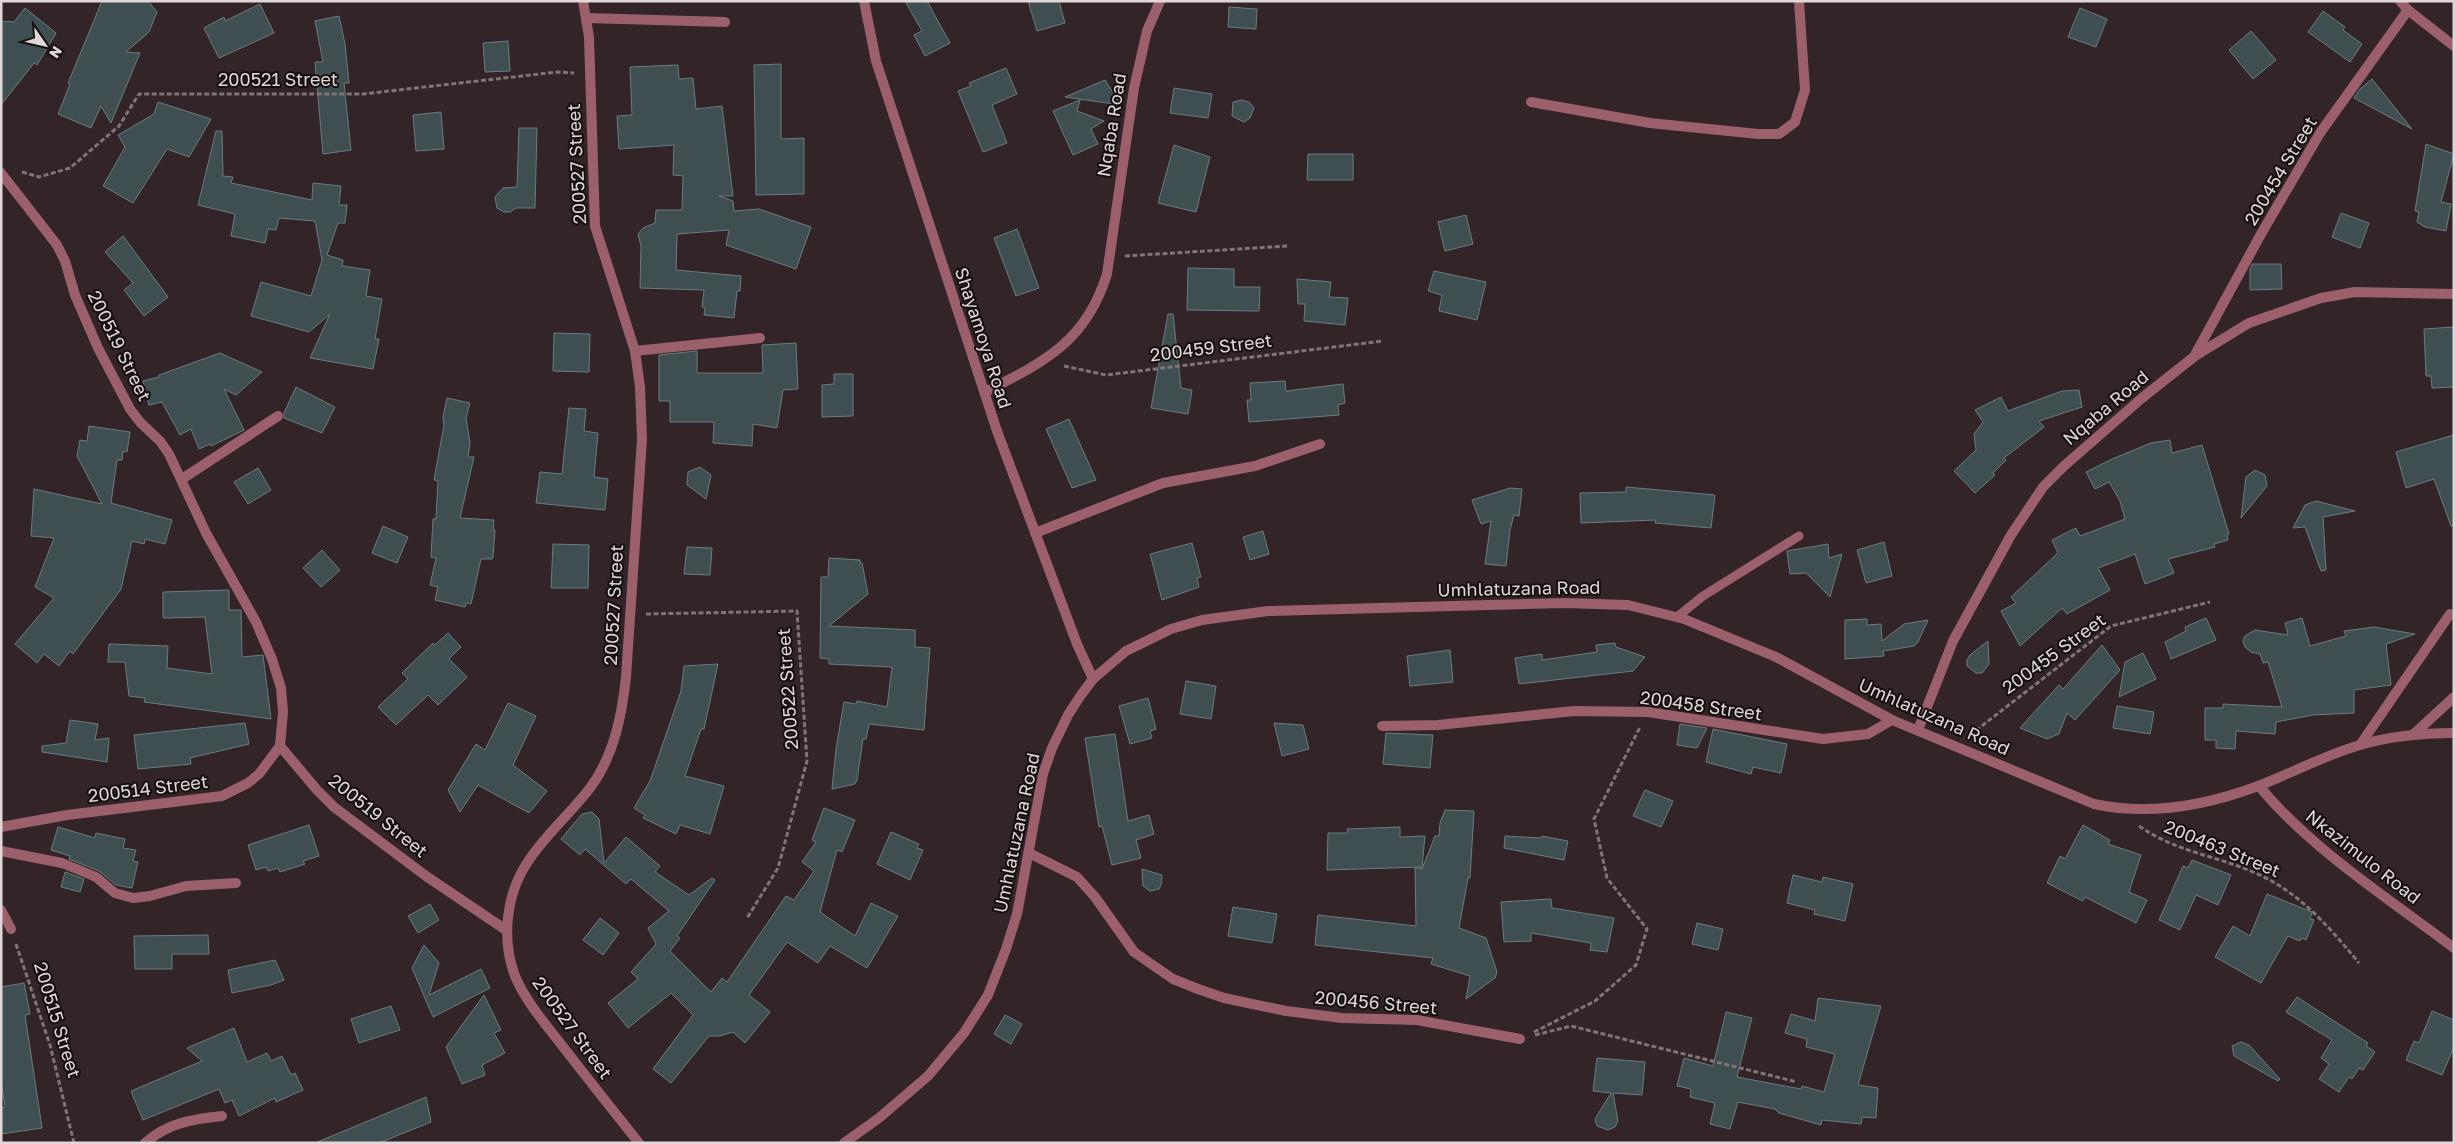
<svg xmlns="http://www.w3.org/2000/svg" width="2455" height="1144" viewBox="0 0 2455 1144" font-family="'Golos Text',sans-serif">
	<style>
		.building { fill: #3f4f51; stroke: #6b7d7e }
		.lines { fill: none; stroke-linecap: round; stroke-linejoin: round }
		.path { stroke: #807477; stroke-width: 3; stroke-dasharray: 5 2.5; stroke-linecap: butt }
		.service { stroke: #9c606c; stroke-width: 9 }
		.minor { stroke: #9c606c; stroke-width: 10 }
		.tertiary { stroke: #9c606c; stroke-width: 10 }
		.labels { text-anchor: middle; stroke-width: 4; stroke-linejoin: round; paint-order: stroke }
		.street-label { font-size: 18px; fill: #e1d7d9; stroke: #150f10 }
	</style>
	<rect width="100%" height="100%" fill="#322427"/>
	<g class="building">
		<polygon points="102,1 148,1 157,12 149,32 126,52 140,53 111,123 101,106 91,128 58,114 70,84 68,83"/>
		<polygon points="905,1 927,1 950,43 925,56 914,35 922,31"/>
		<polygon points="1028,1 1059,1 1065,23 1037,31"/>
		<polygon points="260,4 274,33 219,58 204,28 224,17 225,21"/>
		<polygon points="1229,7 1257,9 1256,29 1228,27"/>
		<polygon points="25,8 56,33 37,65 34,63 1,105 1,21 14,22"/>
		<polygon points="2080,8 2107,19 2096,47 2068,37"/>
		<polygon points="2323,11 2345,27 2343,30 2362,44 2350,62 2308,32"/>
		<polygon points="339,16 345,44 349,83 344,83 351,150 323,154 315,62 323,62 315,21"/>
		<polygon points="2251,31 2276,60 2253,79 2229,50"/>
		<polygon points="508,41 510,71 485,72 483,43"/>
		<polygon points="781,64 781,139 804,138 804,194 756,195 754,65"/>
		<polygon points="678,65 679,79 693,78 696,109 722,106 733,196 719,196 733,201 734,211 759,209 811,227 796,269 726,245 729,230 677,234 676,270 741,276 740,291 737,291 734,318 704,315 705,308 702,307 704,290 640,288 641,246 638,234 643,228 655,223 656,210 682,210 683,176 673,175 674,145 619,149 617,116 632,115 630,67"/>
		<polygon points="1006,68 1017,94 992,105 1007,143 983,152 958,91 971,86 969,83"/>
		<polygon points="2372,79 2412,129 2354,98 2360,89"/>
		<polygon points="1105,80 1121,105 1065,97"/>
		<polygon points="1174,88 1212,94 1208,118 1170,113"/>
		<polygon points="1080,100 1077,111 1104,121 1091,129 1098,144 1073,155 1053,111"/>
		<polygon points="1242,100 1249,102 1254,108 1250,118 1244,122 1232,116 1233,102"/>
		<polygon points="158,102 211,119 189,157 167,149 133,203 103,186 125,147 118,135 154,114"/>
		<polygon points="441,112 444,149 416,151 413,115"/>
		<polygon points="519,128 537,128 535,208 516,208 510,212 504,212 497,208 495,197 503,188 517,187"/>
		<polygon points="216,131 222,131 223,176 233,177 231,183 312,200 313,183 341,186 339,205 347,205 345,223 338,223 327,255 343,260 342,266 370,270 366,296 382,299 375,339 379,339 373,369 310,358 330,314 309,332 251,316 261,282 311,296 322,260 315,221 279,218 276,230 268,229 265,243 231,236 235,214 198,205"/>
		<polygon points="2426,144 2454,154 2441,202 2451,204 2446,231 2425,227 2417,222 2419,212 2415,211"/>
		<polygon points="1174,145 1210,157 1196,212 1158,203"/>
		<polygon points="1308,154 1353,154 1353,180 1307,180"/>
		<polygon points="2341,213 2369,223 2360,248 2332,237"/>
		<polygon points="1466,215 1473,244 1445,251 1438,222"/>
		<polygon points="1017,229 1039,288 1016,296 994,238"/>
		<polygon points="123,236 168,297 144,316 124,290 133,283 105,252"/>
		<polygon points="2252,264 2281,264 2282,289 2250,290 2250,269"/>
		<polygon points="1188,268 1234,269 1234,287 1260,287 1259,311 1187,310"/>
		<polygon points="1434,271 1486,282 1477,320 1439,311 1442,295 1428,291"/>
		<polygon points="1297,279 1331,282 1329,297 1348,298 1345,325 1304,321 1305,304 1298,304"/>
		<polygon points="1168,314 1173,314 1181,388 1192,390 1188,414 1151,408"/>
		<polygon points="2454,327 2454,387 2432,388 2431,376 2426,376 2424,329"/>
		<polygon points="554,333 590,334 589,372 553,371"/>
		<polygon points="796,343 798,389 783,390 777,428 753,424 752,446 713,443 714,422 670,422 670,401 659,401 659,355 697,351 697,373 763,373 762,345"/>
		<polygon points="220,353 262,372 236,395 224,389 244,430 211,446 210,444 199,449 191,429 180,435 162,402 149,405 143,381 159,377 159,375"/>
		<polygon points="834,374 853,374 853,416 822,417 822,385 834,384"/>
		<polygon points="1285,381 1286,391 1343,384 1345,403 1338,405 1339,415 1249,422 1247,400 1251,400 1250,383"/>
		<polygon points="296,387 335,407 322,433 284,418 284,413"/>
		<polygon points="2079,390 2082,407 2039,421 2044,427 2004,458 2006,460 1993,473 1995,475 1975,493 1954,471 1976,450 1974,434 1983,422 1975,410 2001,397 2008,411 2062,391"/>
		<polygon points="447,398 470,403 466,418 470,443 468,457 474,457 460,518 494,520 493,530 495,530 493,557 492,559 481,559 471,604 466,603 465,607 435,600 438,587 430,585 436,558 431,557 433,519 436,519 438,481 434,480 444,425 443,417"/>
		<polygon points="569,408 586,409 584,431 598,433 594,477 608,479 605,510 536,503 540,472 562,474"/>
		<polygon points="1069,419 1096,480 1072,488 1046,429"/>
		<polygon points="89,426 130,432 127,452 123,451 122,460 117,460 111,503 172,520 165,544 145,539 144,544 132,541 121,589 73,654 70,651 59,666 44,654 37,663 15,644 54,598 35,587 54,538 31,536 34,489 102,504 77,456 80,440 87,441"/>
		<polygon points="2454,435 2454,526 2451,526 2434,479 2406,488 2396,452"/>
		<polygon points="2170,440 2172,453 2202,445 2229,534 2227,535 2228,540 2214,544 2215,547 2168,559 2174,573 2145,584 2135,554 2098,568 2110,590 2067,614 2062,608 2020,646 2001,611 2016,603 2011,597 2058,553 2052,540 2076,528 2080,536 2125,519 2120,501 2109,482 2095,489 2086,472 2112,459 2151,443"/>
		<polygon points="700,467 711,475 706,499 687,485 688,472"/>
		<polygon points="258,468 271,490 248,504 234,482"/>
		<polygon points="2255,470 2265,475 2267,486 2241,518 2246,477"/>
		<polygon points="1626,487 1715,495 1711,528 1655,523 1656,520 1581,523 1580,493 1626,492"/>
		<polygon points="1510,488 1522,489 1519,516 1514,515 1510,530 1506,566 1485,564 1491,521 1481,524 1472,500"/>
		<polygon points="2316,501 2355,511 2323,517 2326,570 2321,571 2305,527 2293,528 2305,505"/>
		<polygon points="383,526 408,537 397,563 372,553"/>
		<polygon points="1263,531 1269,554 1250,560 1243,537"/>
		<polygon points="1884,542 1892,576 1866,583 1857,550"/>
		<polygon points="1192,543 1201,577 1197,578 1199,587 1162,600 1150,554"/>
		<polygon points="553,544 589,545 588,588 551,588"/>
		<polygon points="1828,544 1829,558 1842,554 1830,597 1806,573 1790,574 1787,551"/>
		<polygon points="687,547 712,548 710,575 684,574"/>
		<polygon points="322,550 340,570 321,587 303,568"/>
		<polygon points="829,558 860,560 860,563 862,563 868,594 829,626 915,630 915,647 930,648 924,730 869,724 866,739 863,739 857,780 855,784 832,789 836,749 844,702 856,704 857,701 887,707 892,667 829,664 829,659 820,658 821,577 828,577"/>
		<polygon points="229,590 229,610 241,610 242,657 263,655 271,719 144,702 145,698 129,696 125,662 108,662 109,644 168,646 167,668 212,674 205,617 163,618 163,592"/>
		<polygon points="2206,618 2216,640 2171,659 2165,642 2186,631 2185,627"/>
		<polygon points="2302,618 2310,646 2346,636 2344,631 2374,627 2415,634 2386,644 2391,685 2354,690 2354,713 2313,715 2276,722 2275,734 2236,731 2235,749 2216,748 2216,740 2205,740 2205,708 2223,708 2223,704 2282,707 2268,662 2263,663 2260,654 2251,652 2245,647 2243,641 2245,636 2255,630 2288,635 2285,623"/>
		<polygon points="1867,619 1867,625 1881,624 1882,641 1904,624 1928,620 1918,642 1914,646 1883,651 1884,656 1845,659 1845,620"/>
		<polygon points="448,633 461,647 449,659 467,677 438,705 428,695 396,725 378,707 408,679 402,673 433,643 435,645"/>
		<polygon points="1988,641 1989,664 1982,673 1976,673 1967,666 1967,660 1970,655"/>
		<polygon points="1615,643 1616,647 1645,657 1633,671 1519,684 1515,658 1542,654 1542,660 1597,652 1596,645"/>
		<polygon points="2102,645 2120,670 2075,720 2067,713 2059,734 2047,739 2020,728 2059,685 2063,689"/>
		<polygon points="1450,650 1453,682 1410,686 1407,656"/>
		<polygon points="2143,653 2156,679 2119,697 2125,662"/>
		<polygon points="718,664 704,729 701,729 685,776 724,786 710,834 680,825 676,834 643,818 645,815 634,808 650,781 681,691 684,666"/>
		<polygon points="1186,681 1216,686 1211,719 1180,714"/>
		<polygon points="1148,698 1156,729 1150,731 1152,738 1130,744 1119,706"/>
		<polygon points="508,703 536,716 513,765 547,791 529,813 478,785 460,812 448,790 476,744 485,750"/>
		<polygon points="2117,706 2154,712 2150,734 2113,728"/>
		<polygon points="70,720 98,724 95,740 109,738 107,762 42,752 42,746 66,743"/>
		<polygon points="245,723 249,744 190,758 191,764 138,769 134,735"/>
		<polygon points="1274,723 1303,725 1309,749 1282,756"/>
		<polygon points="1680,724 1707,728 1697,748 1677,745"/>
		<polygon points="1713,729 1787,744 1781,773 1753,767 1751,774 1706,762"/>
		<polygon points="1386,733 1433,735 1430,768 1383,764"/>
		<polygon points="1115,734 1128,821 1149,815 1154,834 1136,840 1141,858 1112,865 1102,826 1099,827 1085,738"/>
		<polygon points="1645,790 1673,801 1661,827 1633,816"/>
		<polygon points="824,808 855,820 842,852 837,850 820,912 855,936 871,903 898,916 867,968 830,946 818,963 787,942 749,995 770,1012 745,1043 733,1032 720,1036 709,1036 671,1083 653,1069 693,1015 671,993 628,1028 608,1003 638,979 631,972 656,944 648,928 669,911 631,879 626,884 585,849 580,855 561,839 582,814 592,812 599,819 604,863 626,837 660,866 655,872 689,895 712,878 715,880 677,936 680,938 670,951 711,992 722,978 727,982 786,896 794,900 814,871 802,862 816,842 812,840"/>
		<polygon points="1445,810 1474,811 1470,878 1468,878 1459,928 1486,938 1497,972 1495,978 1466,999 1470,976 1431,964 1433,958 1315,945 1318,915 1416,926 1415,867 1422,869 1435,836 1439,836 1440,823"/>
		<polygon points="309,825 319,856 303,861 305,864 280,872 278,868 268,871 266,867 256,870 248,845"/>
		<polygon points="2083,825 2110,840 2108,844 2141,855 2129,892 2147,900 2136,923 2085,897 2083,901 2047,883 2060,856 2065,859"/>
		<polygon points="58,827 95,838 96,833 125,839 123,848 136,850 133,861 138,862 132,888 116,885 99,871 69,859 70,856 51,850"/>
		<polygon points="1400,827 1400,837 1425,836 1422,867 1327,870 1328,833 1348,833 1347,829"/>
		<polygon points="891,832 919,844 917,848 923,850 910,880 877,864"/>
		<polygon points="1505,836 1541,838 1542,836 1568,841 1564,860 1504,848"/>
		<polygon points="2192,860 2231,875 2218,905 2196,895 2180,930 2159,920 2183,866 2188,868"/>
		<polygon points="1142,869 1162,875 1161,885 1159,889 1150,891 1143,886"/>
		<polygon points="65,872 84,879 80,892 61,887"/>
		<polygon points="1793,875 1822,882 1823,877 1853,884 1845,921 1814,914 1815,910 1787,903"/>
		<polygon points="2267,894 2312,912 2310,919 2314,920 2306,940 2301,938 2300,941 2288,936 2261,983 2215,957 2233,926 2250,936"/>
		<polygon points="1551,899 1552,908 1614,918 1607,952 1590,950 1591,943 1531,933 1531,941 1504,942 1501,902"/>
		<polygon points="430,904 439,920 418,933 408,916"/>
		<polygon points="1233,907 1277,914 1272,943 1228,936"/>
		<polygon points="600,918 619,933 603,955 583,940"/>
		<polygon points="1697,923 1723,929 1718,950 1692,944"/>
		<polygon points="208,935 209,954 172,954 172,969 135,969 134,936"/>
		<polygon points="424,945 439,963 429,995 481,969 490,988 433,1017 412,968"/>
		<polygon points="275,960 284,980 271,985 232,993 228,970"/>
		<polygon points="24,983 30,1014 25,1015 42,1128 1,1134 1,1108 5,1107 1,1080 1,987"/>
		<polygon points="484,995 501,1030 494,1033 505,1053 482,1065 485,1075 462,1084 446,1047"/>
		<polygon points="2297,997 2368,1043 2366,1046 2375,1052 2363,1070 2359,1068 2352,1079 2349,1077 2339,1092 2319,1079 2329,1064 2321,1058 2332,1040 2286,1012"/>
		<polygon points="1818,998 1881,1006 1858,1085 1878,1088 1876,1118 1862,1117 1861,1124 1822,1120 1821,1125 1779,1113 1775,1109 1738,1102 1730,1129 1710,1124 1715,1103 1690,1097 1691,1089 1677,1086 1684,1058 1713,1066 1726,1012 1752,1018 1737,1077 1801,1089 1802,1086 1824,1092 1835,1054 1806,1047 1807,1039 1785,1033 1791,1014 1815,1021"/>
		<polygon points="391,1006 400,1030 359,1043 351,1019"/>
		<polygon points="2432,1011 2454,1020 2454,1047 2442,1075 2406,1060 2414,1041 2419,1043"/>
		<polygon points="1005,1015 1022,1024 1011,1044 994,1034"/>
		<polygon points="234,1028 247,1062 267,1053 271,1061 282,1056 291,1075 295,1073 303,1090 276,1102 275,1098 239,1116 232,1100 225,1103 219,1089 143,1120 131,1091 202,1061 187,1048"/>
		<polygon points="2241,1042 2249,1045 2280,1079 2278,1081 2234,1056 2232,1046"/>
		<polygon points="1597,1058 1645,1062 1642,1095 1613,1093 1618,1121 1615,1127 1608,1130 1597,1126 1595,1119 1611,1093 1593,1091"/>
		<polygon points="426,1097 431,1122 379,1143 315,1143"/>
	</g>
	<g class="lines">
		<g class="path">
			<polyline points="22,172 39,177 70,168 119,126 139,94 363,94 557,72 574,73"/>
			<polyline points="1125,256 1287,246"/>
			<polyline points="1064,366 1106,375 1383,341"/>
			<polyline points="646,614 797,611 807,761 778,868 747,918"/>
			<polyline points="1970,735 2111,626 2210,602"/>
			<path d="M2139,826c39,27 80,30 121,49 42,20 70,53 99,88"/>
			<polyline points="16,944 50,1045 74,1143"/>
			<polyline points="1534,1032 1595,1001 1636,965 1647,929 1607,878 1594,819 1640,727"/>
			<polyline points="1535,1035 1571,1026 1797,1082"/>
		</g>
		<polyline class="service" points="1677,617 1703,596 1799,536"/>
		<g class="minor">
			<path d="M583,1l6,36 6,189 40,125 5,36 2,52 -16,238c-4,38 -12,79 -36,111 -19,25 -44,46 -61,72 -23,33 -28,79 -14,116 9,22 27,44 42,63 27,35 54,69 82,104"/>
			<polyline points="864,1 876,61 997,431 1077,644 1093,679"/>
			<polyline points="2400,1 2408,10 2454,46"/>
			<polyline points="587,18 725,22"/>
			<polyline points="1531,102 1650,123 1758,134 1779,134 1795,122 1805,90 1799,1"/>
			<polyline points="1,173 57,245 65,261 75,295 98,348 130,409 140,422 160,441 169,454 206,533 256,622 272,659 281,688 283,712 280,746 317,790 334,807 426,876 506,930"/>
			<polyline points="635,351 760,338"/>
			<polyline points="2195,355 2261,234 2320,133 2408,10"/>
			<path d="M985,392c59,-30 101,-50 122,-118l27,-186 13,-57 13,-30"/>
			<polyline points="182,479 278,416"/>
			<polyline points="1035,533 1163,483 1255,466 1320,444"/>
			<polyline points="1382,726 1438,725 1574,711 1648,712 1823,739 1868,734 1892,720"/>
			<polyline points="1918,730 1953,641 2011,535 2043,487 2064,466 2142,398 2195,356 2249,323 2321,298 2355,292 2454,294"/>
			<polyline points="2415,733 2454,697"/>
			<polyline points="2360,745 2450,614"/>
			<path d="M2259,786c52,63 129,112 195,162"/>
			<polyline points="1,827 67,815 222,796 248,783 259,774 280,746"/>
			<polyline points="1,851 62,863 96,877 115,893 133,898 150,896 186,886 236,883"/>
			<polyline points="1029,853 1077,877 1095,897 1134,952 1173,979 1198,989 1224,998 1286,1011 1342,1018 1417,1020 1520,1039"/>
			<polyline points="1,910 11,929"/>
			<path d="M145,1143c23,-20 47,-24 77,-27"/>
		</g>
		<path class="tertiary" d="M844,1143l35,-25 49,-42 36,-43 24,-38 18,-46 11,-35 26,-140 9,-26 16,-33 13,-20 12,-16 33,-28 45,-22 31,-9 66,-9 297,-8 63,2 56,14 92,38 116,63 202,84c56,12 111,2 164,-18 34,-13 67,-31 102,-41 31,-9 62,-12 94,-12"/>
	</g>
	<g class="labels">
		<g class="street-label">
			<text x="278" y="86">200521 Street</text>
			<text transform="translate(1112 125) rotate(-81)" y="6">Nqaba Road</text>
			<text transform="translate(577 164) rotate(-93)" y="6">200527 Street</text>
			<text transform="translate(2281 171) rotate(-59)" y="6">200454 Street</text>
			<text transform="translate(983 338) rotate(72)" y="6">Shayamoya Road</text>
			<text transform="translate(119 346) rotate(64)" y="6">200519 Street</text>
			<text transform="translate(1211 348) rotate(-7)" y="6">200459 Street</text>
			<text transform="translate(2106 408) rotate(-40)" y="6">Nqaba Road</text>
			<text transform="translate(1519 589) rotate(-1)" y="6">Umhlatuzana Road</text>
			<text transform="translate(614 605) rotate(-87)" y="6">200527 Street</text>
			<text transform="translate(2054 654) rotate(-36)" y="6">200455 Street</text>
			<text transform="translate(788 689) rotate(-94)" y="6">200522 Street</text>
			<text transform="translate(1701 706) rotate(8)" y="6">200458 Street</text>
			<text transform="translate(1934 717) rotate(24)" y="6">Umhlatuzana Road</text>
			<text transform="translate(148 789) rotate(-7)" y="6">200514 Street</text>
			<text transform="translate(378 816) rotate(39)" y="6">200519 Street</text>
			<text transform="translate(1017 833) rotate(-78)" y="6">Umhlatuzana Road</text>
			<text transform="translate(2222 849) rotate(22)" y="6">200463 Street</text>
			<text transform="translate(2363 857) rotate(38)" y="6">Nkazimulo Road</text>
			<text transform="translate(1376 1003) rotate(5)" y="6">200456 Street</text>
			<text transform="translate(57 1020) rotate(73)" y="6">200515 Street</text>
			<text transform="translate(572 1028) rotate(54)" y="6">200527 Street</text>
		</g>
	</g>
	<rect width="2455" height="1144" fill="none" stroke="#e1d7d9" stroke-width="5"/>
	<g transform="translate(45 45) rotate(124)" stroke="#150f10" stroke-width="4" paint-order="stroke">
	<path d="M0-4L9 19L0 12L-9 19Z" fill="#e1d7d9"/>
	<text y="-8" font-size="14" font-weight="bold" text-anchor="middle" fill="#e1d7d9">N</text>
	</g>
</svg>
